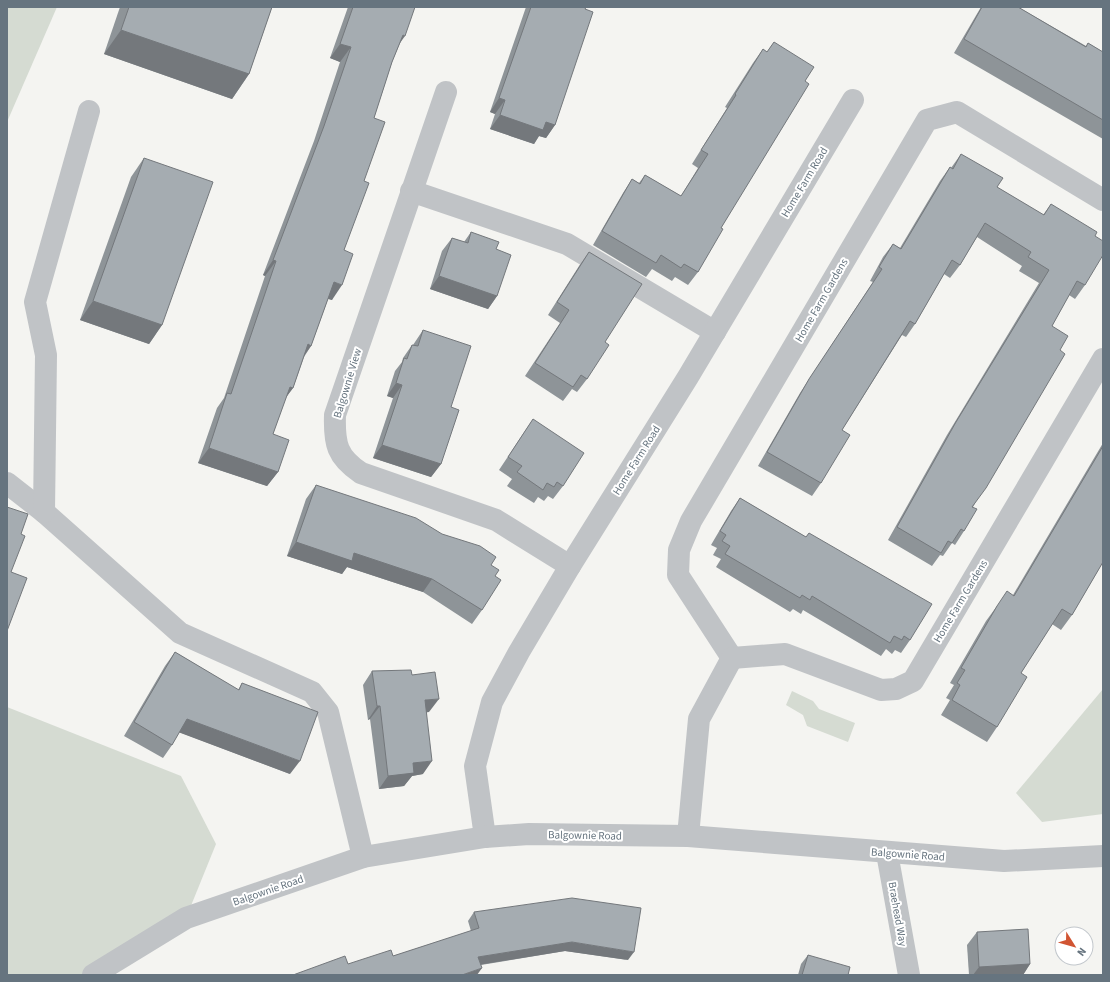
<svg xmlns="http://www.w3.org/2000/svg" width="1110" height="982" viewBox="0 0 1110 982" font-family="'Source Sans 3',sans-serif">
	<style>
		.green { fill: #d5dbd2 }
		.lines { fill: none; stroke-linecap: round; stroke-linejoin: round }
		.minor { stroke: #c0c3c6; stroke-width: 22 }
		.tertiary { stroke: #c0c3c6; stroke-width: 22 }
		.wall { fill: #8e9498 }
		.shaded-wall { fill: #74787c }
		.building { fill: #a5acb1; stroke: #74787c }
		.labels { text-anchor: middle; stroke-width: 4; stroke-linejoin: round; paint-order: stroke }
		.street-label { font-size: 11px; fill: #66747f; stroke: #fff }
	</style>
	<rect width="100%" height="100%" fill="#f4f4f1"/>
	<g class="green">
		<polygon points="7,7 57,7 7,122"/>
		<polygon points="1103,689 1103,814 1042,822 1016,793"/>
		<polygon points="792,691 813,701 819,709 855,723 848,742 807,726 803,715 786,705"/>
		<polygon points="7,707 181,776 216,844 186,918 93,975 7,975"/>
	</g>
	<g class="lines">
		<g class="minor">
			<path d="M446,92l-111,323c-1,29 2,42 26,58l135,47 74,46"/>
			<polyline points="411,191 567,244 715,332"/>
			<polyline points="7,483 44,512 180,633 312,692 328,712 363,857"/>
			<polyline points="44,512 46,355 35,302 89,111"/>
			<polyline points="732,658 678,575 679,550 691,521 927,120 957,112 1103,200"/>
			<polyline points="732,658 785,654 881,690 896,689 913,681 1103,359"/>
			<polyline points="688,836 699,719 732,658"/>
			<polyline points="485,837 475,766 492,702 519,652 570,566 688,377 853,100"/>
			<polyline points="887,853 909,975"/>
		</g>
		<polyline class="tertiary" points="93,975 186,918 363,857 485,837 529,834 688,836 1004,861 1103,856"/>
	</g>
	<g class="wall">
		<polygon points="120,7 272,7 249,74 232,99 104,54"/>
		<polygon points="348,7 415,7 392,62 374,118 364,181 344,250 332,300 328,299 311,346 304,357 293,388 286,397 273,434 278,472 267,486 198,463 217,408 224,398 265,276 263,275 314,141 340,62 330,58"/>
		<polygon points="526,7 586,7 555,125 546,138 539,136 534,144 490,129 495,114 490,112"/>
		<polygon points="981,7 1018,7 1086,46 1088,43 1103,52 1103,139 954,53"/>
		<polygon points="774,42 805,81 721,228 698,272 688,285 675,277 672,281 652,269 646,277 593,245 623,193 632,179 639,183 645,175 681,196 698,168 692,164 727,108 725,107 753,63 763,49 767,52"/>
		<polygon points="961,154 997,187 1043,215 1051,204 1095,236 1085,285 1075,299 1069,295 1052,326 1060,350 973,507 964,531 955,545 952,543 943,556 940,555 932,566 888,540 947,435 1039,283 1019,271 1022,266 977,237 960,265 950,278 944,274 915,324 906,337 902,335 842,430 821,483 812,496 758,466 800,393 873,282 870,281 883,257 893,244 900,248 940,181 950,167 951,168"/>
		<polygon points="144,158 162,325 149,344 80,320 131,177"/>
		<polygon points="471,232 497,296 488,309 430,289 442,251 452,238 464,242"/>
		<polygon points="589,252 605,342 587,379 577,392 572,389 563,401 525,376 560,323 548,315 579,266"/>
		<polygon points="423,330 451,407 441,464 431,477 373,458 393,398 387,396 395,371 402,362 403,358 412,345 413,345"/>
		<polygon points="533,419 563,486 553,499 548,496 544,501 538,497 534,503 507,486 512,479 499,470"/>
		<polygon points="1103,443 1103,562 1072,615 1061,630 1052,624 1021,673 997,727 987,742 941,715 950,700 946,698 954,685 950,683 986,621 997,606 1013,595"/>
		<polygon points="316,485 491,565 495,576 482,610 472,624 423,592 347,567 342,574 287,556 306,499"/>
		<polygon points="740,498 806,537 809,533 910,640 901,653 895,650 892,654 886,649 881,656 803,610 801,614 793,609 790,612 716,567 721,559 713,555 717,548 711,545 731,511"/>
		<polygon points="175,652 238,690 242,683 290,774 179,732 172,745 163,758 124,736 165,666"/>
		<polygon points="372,671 412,675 429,712 427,712 423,774 412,776 404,786 379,789 370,719 368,720 363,685"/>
		<polygon points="474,912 628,960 565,951 481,965 348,964 393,956 471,931 468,921"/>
		<polygon points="977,932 1030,964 1023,975 969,975 967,945"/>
		<polygon points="808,955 848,975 798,975 801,964"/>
	</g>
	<g class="shaded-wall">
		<polygon points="121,30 249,74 232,99 104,54"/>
		<polygon points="403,35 405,36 395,50"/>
		<polygon points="340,44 351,47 340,62 330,58"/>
		<polygon points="499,98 505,100 495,114 490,112"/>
		<polygon points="500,115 546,122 555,125 546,138 539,136 534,144 490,129"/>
		<polygon points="273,260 276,261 265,276 263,275"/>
		<polygon points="439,276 497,296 488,309 430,289"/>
		<polygon points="334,282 342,285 332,300 323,297"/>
		<polygon points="93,301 162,325 149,344 80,320"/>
		<polygon points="308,344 311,346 301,360"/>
		<polygon points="396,383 402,385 393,398 387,396"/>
		<polygon points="290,387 293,388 282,403"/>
		<polygon points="382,445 441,464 431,477 373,458"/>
		<polygon points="209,448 278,472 267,486 198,463"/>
		<polygon points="296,542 354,553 432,579 423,592 347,567 342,574 287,556"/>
		<polygon points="439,699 429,712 416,714 425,700"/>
		<polygon points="377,706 380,706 370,719 368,720"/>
		<polygon points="187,719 300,761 290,774 178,732"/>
		<polygon points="432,761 423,774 412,776 404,786 379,789 388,776 413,763"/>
		<polygon points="572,942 634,952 628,960 565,951 472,966 478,957"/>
		<polygon points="1030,964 1023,975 973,975 979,967"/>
		<polygon points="482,968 477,975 462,975"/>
	</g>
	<g class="building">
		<polygon points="129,7 272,7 249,74 121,30"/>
		<polygon points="353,7 415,7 405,36 403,35 392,62 374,118 385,122 364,181 369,183 344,250 353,254 342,285 334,282 311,346 308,344 293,388 290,387 273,434 289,440 278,472 209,448 227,393 231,394 276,261 273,260 324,126 351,47 340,44"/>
		<polygon points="531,7 586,7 585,9 593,12 555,125 546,122 543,130 500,115 505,100 499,98"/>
		<polygon points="982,7 1018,7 1086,47 1088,43 1103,52 1103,120 964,39"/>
		<polygon points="774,42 814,67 805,81 809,84 721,228 723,229 698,272 684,264 681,268 661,255 656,263 602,231 632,179 640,184 645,175 681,196 708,154 701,150 736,95 735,94 763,49 767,52"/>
		<polygon points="961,154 1003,178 997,187 1044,215 1051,204 1097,232 1095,236 1103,241 1103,255 1085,285 1077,281 1052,326 1068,336 1060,350 1065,354 986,488 972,507 977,509 964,531 961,529 952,543 948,541 941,553 897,527 956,422 1049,270 1028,257 1031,252 985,223 960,265 952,260 915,324 910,321 842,430 850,435 821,483 767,452 809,379 882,269 879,267 893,244 901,249 950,167 953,169"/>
		<polygon points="144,158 213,182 162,325 93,301"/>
		<polygon points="471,232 499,242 496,249 511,255 497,296 439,276 452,238 468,243"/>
		<polygon points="589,252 642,284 605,342 609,345 587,379 581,375 573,387 535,363 569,310 557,302"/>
		<polygon points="423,330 471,346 451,407 459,410 441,464 382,445 402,385 396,383 404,358 407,359 412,345 418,346"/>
		<polygon points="533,419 584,453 563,486 557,482 554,487 547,483 543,490 517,472 522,466 508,457"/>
		<polygon points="1103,446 1103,562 1072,615 1062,609 1021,673 1027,677 997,727 952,700 960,685 957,683 965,670 961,668 997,606 1007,591 1014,596"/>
		<polygon points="316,485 416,518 442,534 480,546 496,557 491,565 499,570 495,576 501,580 482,610 432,579 354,553 352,561 296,542"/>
		<polygon points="740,498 806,537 809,533 932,604 910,640 904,636 902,640 894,636 890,643 812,596 810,600 802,595 800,598 725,554 730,546 722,541 726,535 720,531"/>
		<polygon points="7,507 28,514 21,534 25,536 11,572 27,578 7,631"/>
		<polygon points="175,652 239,690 242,683 318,712 300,761 187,719 172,745 134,722"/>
		<polygon points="411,670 412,675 435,672 439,699 425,700 432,761 413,763 414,773 388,776 380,706 377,706 372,671"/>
		<polygon points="572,898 641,908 634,952 572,942 478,957 482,968 462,975 293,975 345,956 348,964 391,950 393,956 479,928 474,912"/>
		<polygon points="1028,929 1030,964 979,967 977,932"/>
		<polygon points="808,955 850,967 848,975 802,975"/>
	</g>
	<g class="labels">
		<g class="street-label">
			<text transform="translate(804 182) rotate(-59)" y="4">Home Farm Road</text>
			<text transform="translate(821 300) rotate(-60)" y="4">Home Farm Gardens</text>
			<text transform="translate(347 383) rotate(-73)" y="4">Balgownie View</text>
			<text transform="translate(636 460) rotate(-58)" y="4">Home Farm Road</text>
			<text transform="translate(960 601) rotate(-59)" y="4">Home Farm Gardens</text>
			<text transform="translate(585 835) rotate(1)" y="4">Balgownie Road</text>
			<text transform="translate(908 854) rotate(4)" y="4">Balgownie Road</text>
			<text transform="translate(268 890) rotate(-19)" y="4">Balgownie Road</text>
			<text transform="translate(898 914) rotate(80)" y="4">Braehead Way</text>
		</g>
	</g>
	<rect width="1110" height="982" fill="none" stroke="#66747f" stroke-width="16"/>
	<g transform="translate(1074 946) rotate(127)"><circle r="19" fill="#ffffff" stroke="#c2c7cc"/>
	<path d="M0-3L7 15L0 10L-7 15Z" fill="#d15533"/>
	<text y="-6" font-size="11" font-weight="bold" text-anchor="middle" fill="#66747f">N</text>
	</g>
</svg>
